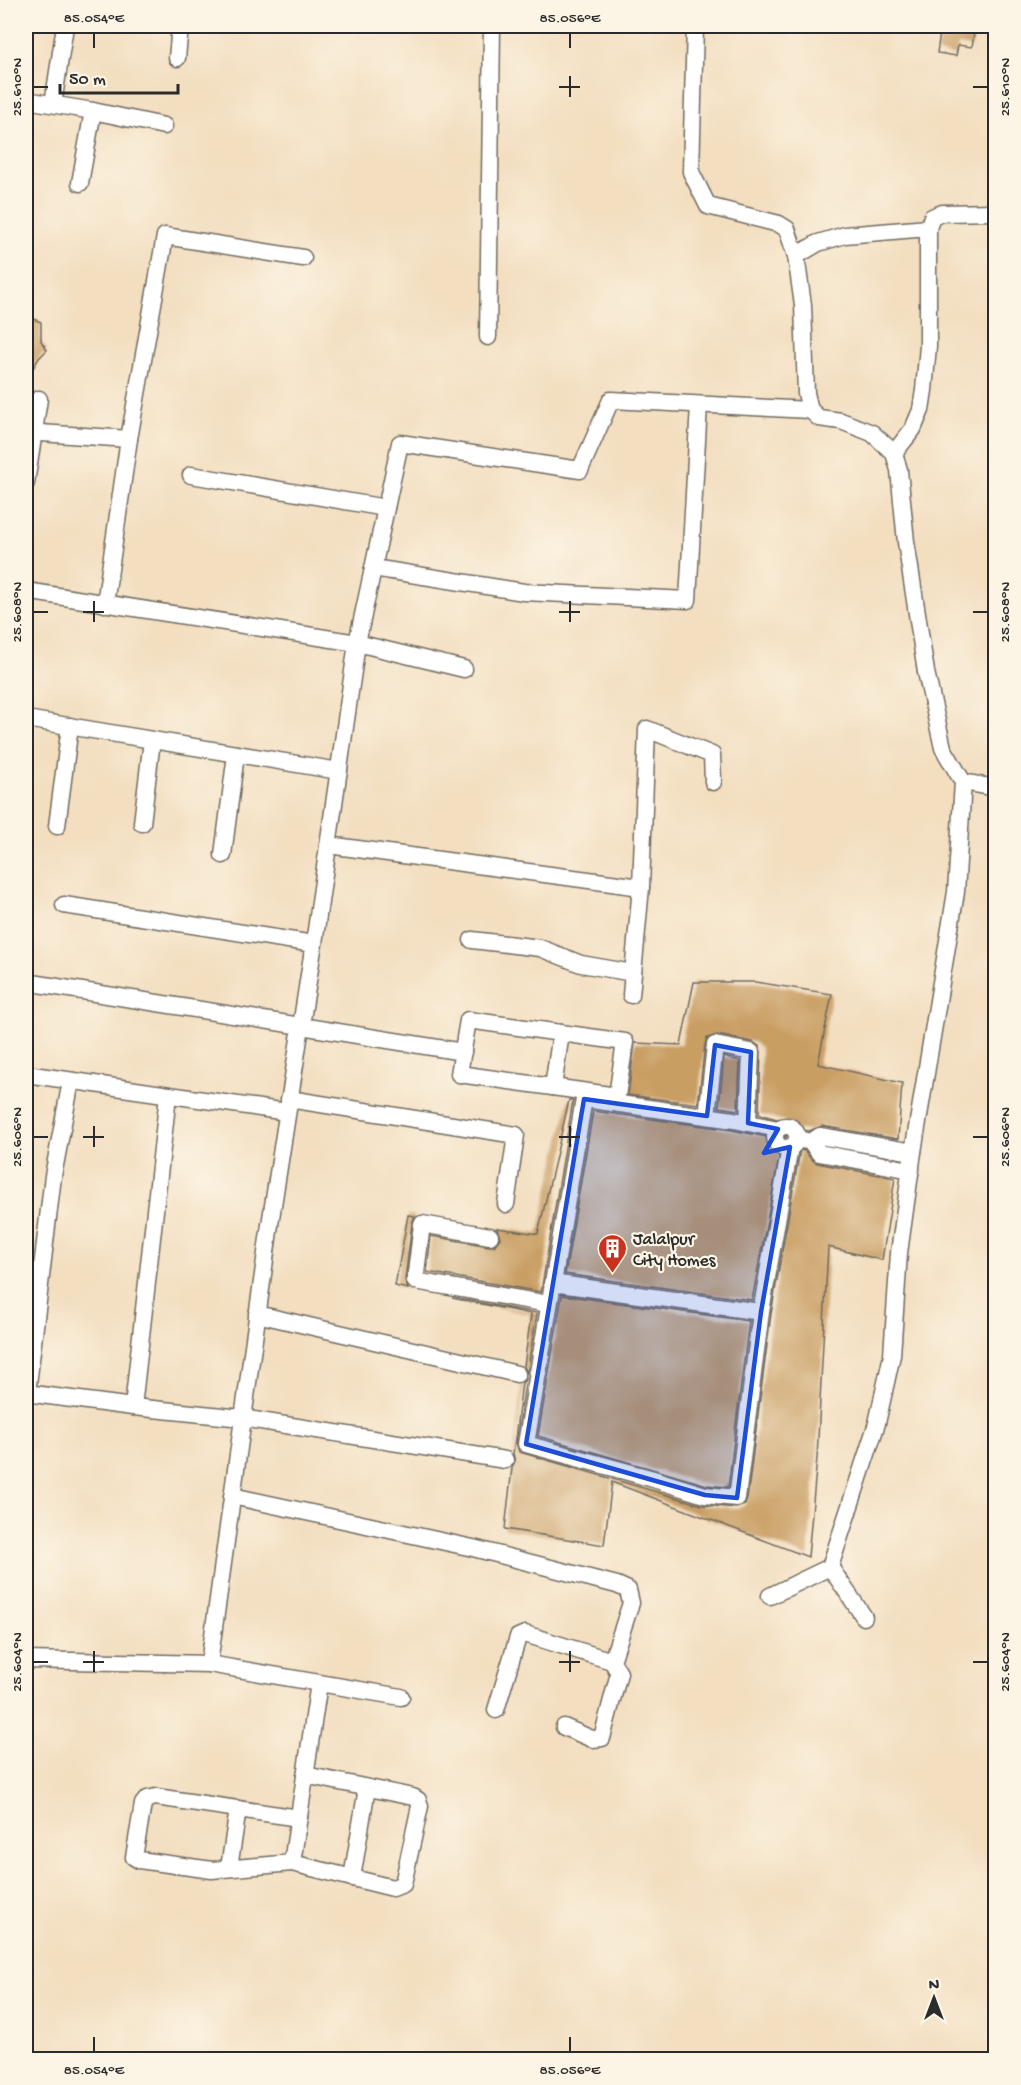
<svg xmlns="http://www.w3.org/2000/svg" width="1021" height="2085" viewBox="0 0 1021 2085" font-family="'Gochi Hand',sans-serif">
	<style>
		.building { fill: #c99e64 }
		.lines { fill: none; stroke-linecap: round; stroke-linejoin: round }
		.minor-casing { stroke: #716a5f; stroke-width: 19 }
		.minor { stroke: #fff; stroke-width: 16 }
		.marked { fill: #1d4ed8; fill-opacity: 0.2; stroke: #1d4ed8; stroke-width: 4.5; stroke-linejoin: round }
		.ticks { fill: none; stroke: #2b2b2b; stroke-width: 2 }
		.labels { text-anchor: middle; stroke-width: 4.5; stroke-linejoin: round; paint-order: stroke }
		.poi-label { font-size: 18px; fill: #2b2b2b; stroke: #fcf5e5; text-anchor: start }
		.neatline { fill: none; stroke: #2b2b2b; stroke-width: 2 }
		.ticks-label { font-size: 15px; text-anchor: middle; fill: #2b2b2b }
	</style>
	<rect width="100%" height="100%" fill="#fcf5e5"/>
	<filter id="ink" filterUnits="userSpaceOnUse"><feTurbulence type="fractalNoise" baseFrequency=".0167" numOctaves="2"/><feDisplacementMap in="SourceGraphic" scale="12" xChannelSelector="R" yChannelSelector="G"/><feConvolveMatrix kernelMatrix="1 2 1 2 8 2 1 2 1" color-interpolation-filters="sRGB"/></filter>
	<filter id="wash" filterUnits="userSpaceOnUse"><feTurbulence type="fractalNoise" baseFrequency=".008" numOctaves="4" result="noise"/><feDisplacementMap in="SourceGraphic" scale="24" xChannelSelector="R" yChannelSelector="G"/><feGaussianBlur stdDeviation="1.35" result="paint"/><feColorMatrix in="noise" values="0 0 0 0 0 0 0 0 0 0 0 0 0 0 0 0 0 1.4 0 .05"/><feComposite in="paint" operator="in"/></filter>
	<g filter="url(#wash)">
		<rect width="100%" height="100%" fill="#f3dec0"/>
		<g id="blocks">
			<g class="building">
				<polygon points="941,26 975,26 972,47 958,45 956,56 937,53"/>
				<polygon points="26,316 41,322 41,341 47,350 39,358 26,380"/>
				<polygon points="694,982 755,982 832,994 818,1064 902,1083 898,1139 822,1126 809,1131 793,1129 782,1141 752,1300 565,1274 593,1111 732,1130 776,1139 782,1139 788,1132 788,1125 784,1121 759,1114 761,1052 760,1047 753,1042 717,1035 707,1038 705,1044 698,1104 628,1095 635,1043 681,1045"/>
				<polygon points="724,1057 740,1061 738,1110 719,1107"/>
				<polygon points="569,1100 573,1100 541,1292 427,1272 431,1236 489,1246 494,1246 500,1238 497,1228 538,1234"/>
				<polygon points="800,1150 805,1151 811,1159 817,1163 895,1178 882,1260 828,1247 817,1458 808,1557 612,1482 604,1545 505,1529 512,1468 515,1461 513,1454 522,1383 526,1378 516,1442 519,1452 702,1505 736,1508 745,1505 747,1499 771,1314"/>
				<polygon points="408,1215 415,1216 412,1223 405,1280 408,1289 395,1286"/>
				<polygon points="562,1295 749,1321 728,1487 707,1485 538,1436"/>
				<polygon points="452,1298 537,1313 527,1373 524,1366 531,1314"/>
			</g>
		</g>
	</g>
	<g filter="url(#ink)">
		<use href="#blocks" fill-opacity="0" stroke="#716a5f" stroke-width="1.5"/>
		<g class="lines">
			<defs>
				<g id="minor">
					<polyline points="695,26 691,172 708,206 779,224 787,229 796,256 803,305 806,393 810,410 819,418 841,421 872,433 894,453 899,470 906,542 926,672 943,748 963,782 956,892 913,1152 899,1253 892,1355 877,1423 830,1567 770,1596"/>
					<polyline points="177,58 180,26"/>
					<polyline points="26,100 93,111 80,183"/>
					<polyline points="53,104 65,26"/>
					<polyline points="93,111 164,126"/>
					<polyline points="796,256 818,243 845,235 928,228"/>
					<polyline points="488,337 492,26"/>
					<polyline points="26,432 129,439"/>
					<polyline points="894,453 913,429 921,410 924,390 928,346 928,228 932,217 942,213 996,212"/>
					<polyline points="191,475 386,508"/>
					<polyline points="26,483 39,399"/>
					<polyline points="373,568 524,592 688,600 699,405"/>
					<polyline points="26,591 357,643 464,669"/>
					<polyline points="105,604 129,439 165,236 303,258"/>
					<polyline points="26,719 339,771"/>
					<polyline points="963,782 996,788"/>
					<polyline points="142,823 152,740"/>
					<polyline points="57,826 70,726"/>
					<polyline points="328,845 641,887"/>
					<polyline points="223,855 236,754"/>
					<polyline points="64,905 314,944"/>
					<polyline points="472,940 540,948 581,964 633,973"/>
					<polyline points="26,982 463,1052"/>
					<polyline points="631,995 641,887 647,729 712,755 713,782"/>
					<polygon points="468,1020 625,1042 617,1096 459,1074"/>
					<polyline points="26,1074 287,1112"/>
					<polyline points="553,1087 561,1033"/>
					<polyline points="289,1099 516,1135 506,1204"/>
					<polyline points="707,1116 715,1045 751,1052 748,1123"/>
					<circle cx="786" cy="1137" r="11"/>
					<polyline points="778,1129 734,1120 584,1099 526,1444 650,1478 705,1495 737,1498 761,1312 790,1147"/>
					<polyline points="797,1139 811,1142 819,1153 911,1170"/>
					<polyline points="811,1142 820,1136 913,1152"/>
					<polyline points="490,1236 422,1224 415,1281 549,1304"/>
					<polyline points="552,1283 761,1312"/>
					<polyline points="257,1314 517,1374"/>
					<polyline points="26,1393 133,1407 242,1418 505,1460"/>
					<polyline points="27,1393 53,1176 71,1081"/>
					<polyline points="133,1407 168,1095"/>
					<polyline points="232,1496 473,1548 617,1585 628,1590 631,1603 612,1661 619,1673 602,1738 592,1739 564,1727"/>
					<polyline points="830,1567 864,1617"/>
					<polyline points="26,1660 209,1664 269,1231 316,930 357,643 400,443 580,470 611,400 810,410"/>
					<polyline points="209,1664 401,1697"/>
					<polyline points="496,1710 518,1637 525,1634 612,1661"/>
					<polyline points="299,1818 156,1797 147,1799 143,1804 134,1857 139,1860 212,1870 292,1863 393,1888 403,1884 420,1806 418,1800 413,1797 305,1775"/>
					<polyline points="292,1863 319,1683"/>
					<polyline points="229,1868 238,1809"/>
					<polyline points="352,1878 367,1788"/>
				</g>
			</defs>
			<use href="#minor" class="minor-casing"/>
			<use href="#minor" class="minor"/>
		</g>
	</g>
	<path class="marked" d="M715,1045l36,7 -3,71 30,6 -14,24 26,-6 -29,165 -24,186 -32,-3 -179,-51 58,-345 123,17z"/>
	<path class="ticks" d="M94,33v15M570,33v15M570,76v21M33,87h15M559,87h21M973,87h15M94,601v21M570,601v21M33,612h15M83,612h21M559,612h21M973,612h15M94,1126v21M570,1126v21M33,1137h15M83,1137h21M559,1137h21M973,1137h15M94,1651v21M570,1651v21M33,1662h15M83,1662h21M559,1662h21M973,1662h15M94,2037v15M570,2037v15"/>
	<defs>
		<symbol id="building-pin" viewBox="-11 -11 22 30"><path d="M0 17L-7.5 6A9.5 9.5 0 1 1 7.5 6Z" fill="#c8321e" stroke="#fcf5e5"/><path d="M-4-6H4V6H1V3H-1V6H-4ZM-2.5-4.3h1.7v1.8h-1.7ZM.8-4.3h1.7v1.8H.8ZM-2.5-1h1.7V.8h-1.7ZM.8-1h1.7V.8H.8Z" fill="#fff"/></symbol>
	</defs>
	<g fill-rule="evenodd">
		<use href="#building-pin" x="596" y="1232" width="33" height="45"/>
	</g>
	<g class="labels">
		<g class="poi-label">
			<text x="633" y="1244">Jalalpur<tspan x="633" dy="21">City Homes</tspan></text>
		</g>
	</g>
	<rect width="1021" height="2085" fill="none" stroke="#fcf5e5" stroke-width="66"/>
	<g transform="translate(934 1998)" stroke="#fcf5e5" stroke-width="4.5" paint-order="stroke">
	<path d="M0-4.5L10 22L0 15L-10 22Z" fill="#2b2b2b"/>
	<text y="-9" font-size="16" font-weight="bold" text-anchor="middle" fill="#2b2b2b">N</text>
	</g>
	<path d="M60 84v9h118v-9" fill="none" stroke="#2b2b2b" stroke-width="3"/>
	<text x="69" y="84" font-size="18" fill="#2b2b2b" stroke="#fcf5e5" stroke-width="4.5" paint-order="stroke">50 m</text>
	<rect x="33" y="33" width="955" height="2019" class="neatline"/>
	<g class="ticks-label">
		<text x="94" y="22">85.054°E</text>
		<text x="570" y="22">85.056°E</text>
		<text transform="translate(16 87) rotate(-90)" y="5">25.610°N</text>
		<text transform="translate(1004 87) rotate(-90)" y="5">25.610°N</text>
		<text transform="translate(16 612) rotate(-90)" y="5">25.608°N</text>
		<text transform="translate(1004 612) rotate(-90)" y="5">25.608°N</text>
		<text transform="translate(16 1137) rotate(-90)" y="5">25.606°N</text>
		<text transform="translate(1004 1137) rotate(-90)" y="5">25.606°N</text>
		<text transform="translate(16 1662) rotate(-90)" y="5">25.604°N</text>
		<text transform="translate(1004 1662) rotate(-90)" y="5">25.604°N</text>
		<text x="94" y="2074">85.054°E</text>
		<text x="570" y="2074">85.056°E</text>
	</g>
</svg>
